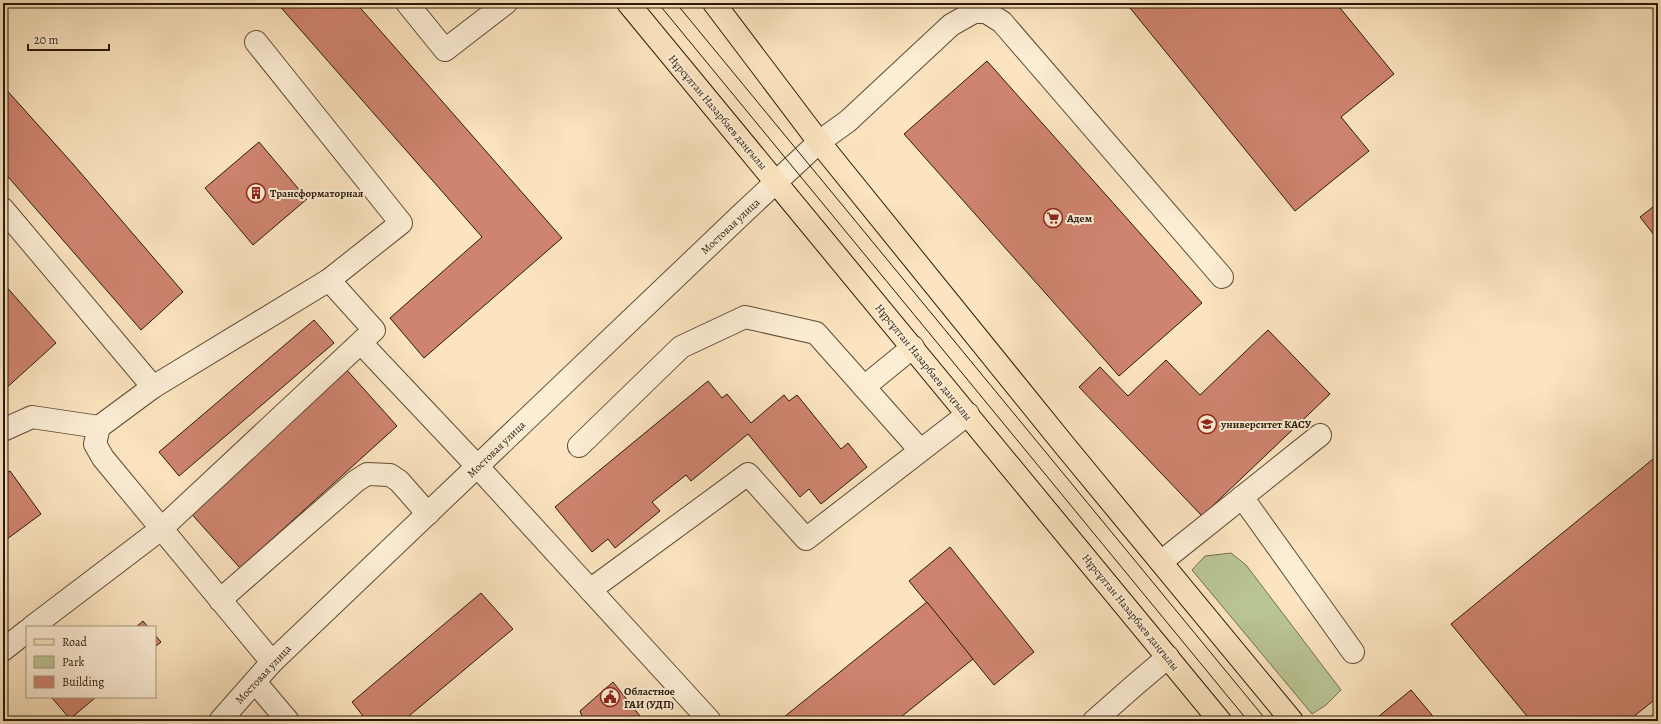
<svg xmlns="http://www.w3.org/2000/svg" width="1661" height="724" viewBox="0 0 1661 724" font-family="Alegreya,serif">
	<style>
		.green { fill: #bac595; stroke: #726f4f }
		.building { fill: #cf846f; stroke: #291909 }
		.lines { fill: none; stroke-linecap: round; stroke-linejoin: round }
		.minor-casing { stroke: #5e4c36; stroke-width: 24 }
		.major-casing { stroke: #291909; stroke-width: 24 }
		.minor { stroke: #fcedd5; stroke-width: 22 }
		.major { stroke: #fbe4bf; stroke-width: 22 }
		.tram { stroke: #291909; stroke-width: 1 }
		.labels { text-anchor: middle; stroke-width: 4; stroke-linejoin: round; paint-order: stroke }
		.street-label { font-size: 11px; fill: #291909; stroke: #fcedd5 }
		.poi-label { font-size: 11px; font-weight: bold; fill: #291909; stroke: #fcedd5; text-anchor: start }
	</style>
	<rect width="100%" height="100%" fill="#fbe4bf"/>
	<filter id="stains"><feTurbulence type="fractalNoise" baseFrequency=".005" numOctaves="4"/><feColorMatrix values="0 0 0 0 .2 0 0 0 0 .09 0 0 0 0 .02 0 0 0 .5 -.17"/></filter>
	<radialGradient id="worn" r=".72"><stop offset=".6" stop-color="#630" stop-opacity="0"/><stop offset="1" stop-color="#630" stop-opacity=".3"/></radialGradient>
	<polygon class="green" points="1231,553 1246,565 1341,690 1326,705 1312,714 1192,570 1205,556"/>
	<g class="building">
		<polygon points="277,3 356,3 562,238 424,358 390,318 482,237"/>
		<polygon points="1126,3 1336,3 1394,74 1341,117 1369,151 1295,211"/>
		<polygon points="987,61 1202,303 1119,376 904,134"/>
		<polygon points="3,86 73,164 183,292 141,330 3,171"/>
		<polygon points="259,142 307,199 253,245 205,188"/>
		<polygon points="1658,203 1658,240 1640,217"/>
		<polygon points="3,283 56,343 3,391"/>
		<polygon points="314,320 334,343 179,476 159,452"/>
		<polygon points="1268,330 1330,394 1202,516 1079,387 1100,367 1128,396 1166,360 1200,395"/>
		<polygon points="345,368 397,426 240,568 188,510"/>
		<polygon points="708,381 722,398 727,394 751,423 784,395 789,401 797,395 841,449 848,443 867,467 821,504 809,489 800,497 748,434 691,481 686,475 652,502 660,511 615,548 608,539 592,552 555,507"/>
		<polygon points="1658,455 1658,697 1628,721 1531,721 1451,624"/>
		<polygon points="10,471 41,514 3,542 3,475"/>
		<polygon points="950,547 1034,652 994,685 909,581"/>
		<polygon points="481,593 513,629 403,721 367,721 352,702"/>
		<polygon points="927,602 973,659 896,721 779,721"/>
		<polygon points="143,621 148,627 136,627"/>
		<polygon points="155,635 161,642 155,647"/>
		<polygon points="613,682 644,721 584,721 580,711"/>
		<polygon points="1411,690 1437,721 1373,721"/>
		<polygon points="53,697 96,697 70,719 52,698"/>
	</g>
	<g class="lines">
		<defs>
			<g id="minor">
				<polyline points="407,3 445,50 506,3"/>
				<polyline points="256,42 401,223 329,280 153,387 99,427 95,444 103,458 272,662"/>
				<polyline points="3,209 153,387"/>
				<polyline points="361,343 478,467 710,721"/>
				<polyline points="864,387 913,347"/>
				<polyline points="3,430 32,417 99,427"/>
				<polyline points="579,446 681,347 745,317 816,333 920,450"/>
				<polyline points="1242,497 1353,652"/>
				<polyline points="1161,562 1320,435"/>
				<polyline points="590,590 748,474 806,539 968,414"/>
				<polyline points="220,600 356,481 367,474 390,475 399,481 428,514"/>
				<polyline points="32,627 161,529 374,330 329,280"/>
				<polyline points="3,650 27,631"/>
				<polyline points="255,682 288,721"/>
				<polyline points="220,721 272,662 743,213 819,142 848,121 951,25 974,12 986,12 1002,22 1222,277"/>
				<polyline points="1094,721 1136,684 1168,657"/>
			</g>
			<g id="major">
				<polyline points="628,3 1220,721"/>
				<polyline points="714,3 819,142 1065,446 1292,721"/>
			</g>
		</defs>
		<use href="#minor" class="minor-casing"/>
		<use href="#major" class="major-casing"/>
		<use href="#minor" class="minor"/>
		<use href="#major" class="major"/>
		<g class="tram">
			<polyline points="658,3 1248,721"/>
			<polyline points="676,3 1267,721"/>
		</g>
	</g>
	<defs>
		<symbol id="building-ring" viewBox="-11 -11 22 22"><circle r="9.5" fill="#fcedd5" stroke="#8f2418" stroke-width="1.5"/><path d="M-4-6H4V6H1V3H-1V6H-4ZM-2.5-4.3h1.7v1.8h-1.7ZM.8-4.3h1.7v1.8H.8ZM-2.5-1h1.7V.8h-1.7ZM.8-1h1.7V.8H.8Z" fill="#8f2418"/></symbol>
		<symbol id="supermarket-ring" viewBox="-11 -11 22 22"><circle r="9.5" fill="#fcedd5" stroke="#8f2418" stroke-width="1.5"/><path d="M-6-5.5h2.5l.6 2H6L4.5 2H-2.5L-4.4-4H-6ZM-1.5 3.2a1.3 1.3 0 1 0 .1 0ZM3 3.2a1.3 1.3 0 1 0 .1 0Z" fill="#8f2418"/></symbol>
		<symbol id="university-ring" viewBox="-11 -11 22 22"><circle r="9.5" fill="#fcedd5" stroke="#8f2418" stroke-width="1.5"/><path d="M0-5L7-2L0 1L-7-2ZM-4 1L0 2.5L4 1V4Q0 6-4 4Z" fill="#8f2418"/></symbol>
		<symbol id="civic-ring" viewBox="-11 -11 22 22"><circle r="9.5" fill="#fcedd5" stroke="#8f2418" stroke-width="1.5"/><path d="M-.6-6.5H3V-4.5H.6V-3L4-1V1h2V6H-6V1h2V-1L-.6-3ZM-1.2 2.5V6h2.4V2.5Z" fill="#8f2418"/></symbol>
	</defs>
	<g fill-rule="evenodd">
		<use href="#building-ring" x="245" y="182" width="22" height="22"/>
		<use href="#supermarket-ring" x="1042" y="207" width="22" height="22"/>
		<use href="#university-ring" x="1196" y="413" width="22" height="22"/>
		<use href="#civic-ring" x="599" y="686" width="22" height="22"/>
	</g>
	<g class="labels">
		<g class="street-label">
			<text transform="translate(718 112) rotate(50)" y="4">Нұрсұлтан Назарбаев даңғылы</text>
			<text transform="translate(730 226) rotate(-43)" y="4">Мостовая улица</text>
			<text transform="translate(924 362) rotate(51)" y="4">Нұрсұлтан Назарбаев даңғылы</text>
			<text transform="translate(496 449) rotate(-44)" y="4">Мостовая улица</text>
			<text transform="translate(1131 612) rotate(51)" y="4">Нұрсұлтан Назарбаев даңғылы</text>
			<text transform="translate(263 674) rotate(-47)" y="4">Мостовая улица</text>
		</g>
		<g class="poi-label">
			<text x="270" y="197">Трансформаторная</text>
			<text x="1067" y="222">Адем</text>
			<text x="1221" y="428">университет КАСУ</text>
			<text x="624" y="695">Областное<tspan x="624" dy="13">ГАИ (УДП)</tspan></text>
		</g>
	</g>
	<rect width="1661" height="724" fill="none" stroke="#fbe4bf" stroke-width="16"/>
	<rect x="4" y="4" width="1653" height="716" fill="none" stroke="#291909" stroke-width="2"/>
	<rect x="8" y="8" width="1645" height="708" fill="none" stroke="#291909"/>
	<rect x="26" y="626" width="130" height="72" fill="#fcedd5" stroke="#a89883"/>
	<rect x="34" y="639" width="20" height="6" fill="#fbe4bf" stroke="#a89883"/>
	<text x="62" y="646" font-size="12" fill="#291909">Road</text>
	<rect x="34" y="656" width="20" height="12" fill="#bac595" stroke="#a89883"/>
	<text x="62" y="666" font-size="12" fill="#291909">Park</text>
	<rect x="34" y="676" width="20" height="12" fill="#cf846f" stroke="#a89883"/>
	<text x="62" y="686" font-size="12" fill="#291909">Building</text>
	<path d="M28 44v6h81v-6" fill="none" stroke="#291909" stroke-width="2"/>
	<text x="34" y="44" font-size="12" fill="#291909" stroke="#fcedd5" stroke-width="3" paint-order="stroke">20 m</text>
	<rect width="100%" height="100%" filter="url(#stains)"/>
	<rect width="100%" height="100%" fill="url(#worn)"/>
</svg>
